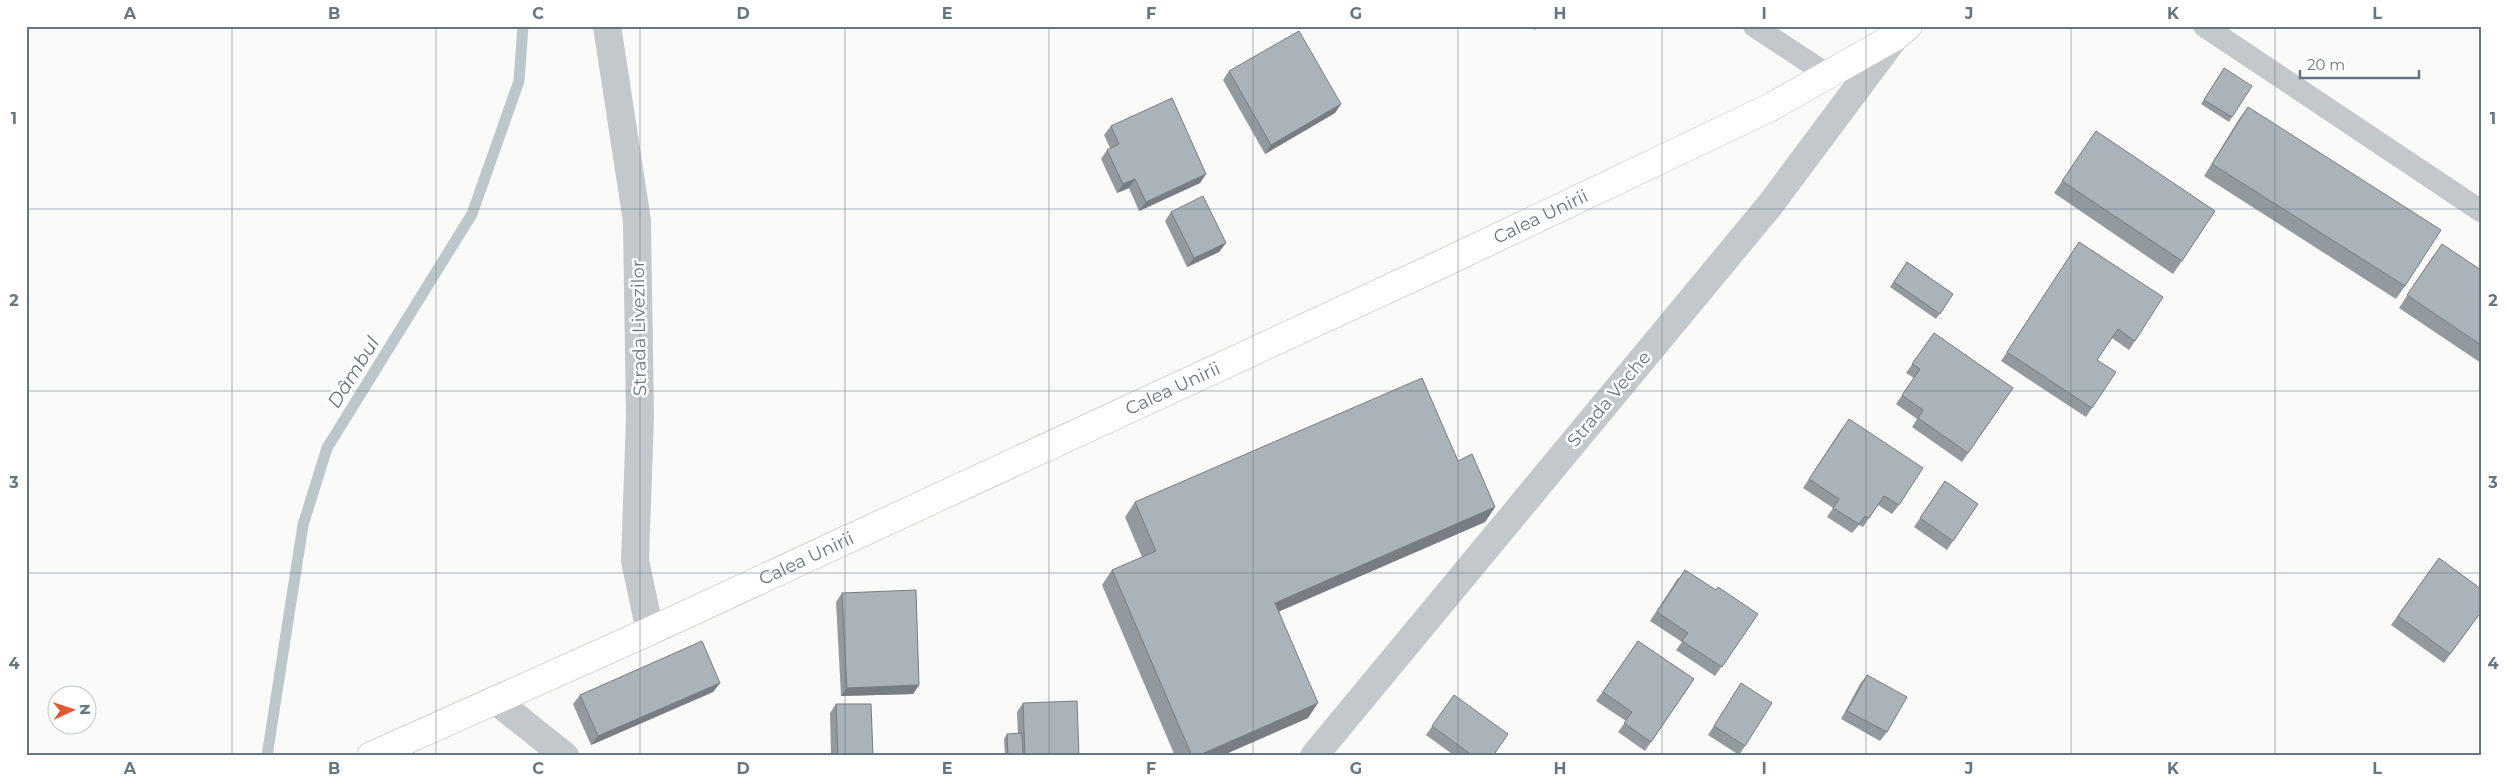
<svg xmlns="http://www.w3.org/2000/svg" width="2507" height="782" viewBox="0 0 2507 782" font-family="Montserrat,sans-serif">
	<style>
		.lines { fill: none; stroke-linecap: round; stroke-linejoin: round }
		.stream { stroke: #bbc7cb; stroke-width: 11 }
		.secondary-casing { stroke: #b3babf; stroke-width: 29 }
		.lane { stroke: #c3c8cc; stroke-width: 22 }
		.street { stroke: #c3c8cc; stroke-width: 28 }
		.secondary { stroke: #fff; stroke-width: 28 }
		.wall { fill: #929a9f }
		.shaded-wall { fill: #777d82 }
		.building { fill: #aab3b9; stroke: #777d82 }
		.grid { fill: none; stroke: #657683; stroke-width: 1; stroke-opacity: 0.55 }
		.labels { text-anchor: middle; stroke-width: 5; stroke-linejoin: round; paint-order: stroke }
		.street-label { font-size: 18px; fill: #657683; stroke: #fff }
		.water-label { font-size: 19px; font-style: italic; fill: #60757c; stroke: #fff }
		.neatline { fill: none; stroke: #657683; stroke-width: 2 }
		.grid-label { font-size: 16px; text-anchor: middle; font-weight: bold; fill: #657683 }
	</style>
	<rect width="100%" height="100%" fill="#fafaf8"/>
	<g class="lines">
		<polyline class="stream" points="267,756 303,525 327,448 472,214 519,81 523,26"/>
		<defs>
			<g id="secondary">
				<path id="s1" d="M371,756l279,-125 781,-362 338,-161 127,-72 12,-10"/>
			</g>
		</defs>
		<use href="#secondary" class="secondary-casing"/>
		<g class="lane">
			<polyline points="1754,26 1828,75"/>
			<polyline points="2204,26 2481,211"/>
		</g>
		<g class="street">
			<polyline points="607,26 637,221 640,417 635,561 650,631"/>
			<polyline points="495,700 565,756"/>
			<polyline points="1314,756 1770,205 1896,36"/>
		</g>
		<use href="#secondary" class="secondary"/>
	</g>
	<g class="wall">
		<polygon points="1530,26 1538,26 1535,30"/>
		<polygon points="1229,71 1341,104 1335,113 1265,154 1223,80"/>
		<polygon points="2221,73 2232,117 2229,122 2201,104"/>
		<polygon points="2248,107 2405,286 2396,299 2204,176 2239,119"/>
		<polygon points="1111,126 1206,174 1200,183 1139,211 1129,188 1117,193 1101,159 1107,150 1110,148 1104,135"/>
		<polygon points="2096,131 2182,261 2173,274 2054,193"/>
		<polygon points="1171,212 1226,243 1219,252 1187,267 1165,221"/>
		<polygon points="2079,242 2135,341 2129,350 2112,338 2097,360 2092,408 2086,417 2001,361"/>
		<polygon points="2433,256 2481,270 2481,363 2399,308"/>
		<polygon points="1907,262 1953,294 1936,319 1890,287"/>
		<polygon points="1934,333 2013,388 1962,462 1912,427 1917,419 1896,404 1914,378 1906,373"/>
		<polygon points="1842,428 1899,505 1892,514 1878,505 1863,527 1859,525 1852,533 1827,517 1833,508 1803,488"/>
		<polygon points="1458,461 1495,507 1485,522 1279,611 1308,718 1221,756 1175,756 1102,585 1112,570 1142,557 1125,517 1135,502"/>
		<polygon points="1945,481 1978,504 1947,550 1914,527"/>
		<polygon points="2439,558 2481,612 2444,663 2391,625"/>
		<polygon points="1678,578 1716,590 1758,614 1715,676 1676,650 1682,642 1650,621"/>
		<polygon points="842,593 919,685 913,694 841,696 836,602"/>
		<polygon points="1638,641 1694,679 1645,751 1618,732 1626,721 1596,701"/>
		<polygon points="1867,675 1887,732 1880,741 1841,719 1860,684"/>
		<polygon points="720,683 713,692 591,745 573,704 580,695"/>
		<polygon points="1741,683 1745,746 1739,755 1708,735"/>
		<polygon points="1454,695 1493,756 1455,756 1426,735"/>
		<polygon points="1023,703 1079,756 1005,756 1004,739 1007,734 1018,734 1017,712"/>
		<polygon points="836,704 873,756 831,756 830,713"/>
	</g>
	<g class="shaded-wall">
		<polygon points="1341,104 1335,113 1265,154 1271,145"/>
		<polygon points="1206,174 1200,183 1139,211 1146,202"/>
		<polygon points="1135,179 1129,188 1117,193 1123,184"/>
		<polygon points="1226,243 1219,252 1187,267 1194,258"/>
		<polygon points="1495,507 1485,522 1264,618 1275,603"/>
		<polygon points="720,683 713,692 591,745 598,736"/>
		<polygon points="919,685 913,694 841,696 847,688"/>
		<polygon points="1318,703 1308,718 1221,756 1197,756"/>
	</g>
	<g class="building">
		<polygon points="1299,31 1341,104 1271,145 1229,71"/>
		<polygon points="2224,68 2252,86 2232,117 2204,100"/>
		<polygon points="1172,98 1206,174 1146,202 1135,179 1123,184 1107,150 1119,144 1111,126"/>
		<polygon points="2248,107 2441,230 2405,286 2212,164"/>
		<polygon points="2096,131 2215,211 2182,261 2062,181"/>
		<polygon points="1203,196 1226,243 1194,258 1171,212"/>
		<polygon points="2079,242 2163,297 2135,341 2118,329 2097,360 2116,372 2092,408 2007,352"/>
		<polygon points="2442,244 2481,270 2481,345 2407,295"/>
		<polygon points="1907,262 1953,294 1940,314 1894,282"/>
		<polygon points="1934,333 2013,388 1968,453 1918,418 1923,410 1902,395 1920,369 1912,364"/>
		<polygon points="1422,378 1458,461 1472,454 1495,507 1275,603 1318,703 1197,756 1192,756 1112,570 1156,551 1135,502"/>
		<polygon points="1849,419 1923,468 1899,505 1884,496 1869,518 1865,516 1859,524 1833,508 1839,499 1809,479"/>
		<polygon points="1945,481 1978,504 1953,541 1920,518"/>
		<polygon points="2439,558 2481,589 2481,612 2450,654 2398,616"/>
		<polygon points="1685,570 1716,590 1718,587 1758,614 1722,667 1682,641 1688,633 1657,612"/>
		<polygon points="916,590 919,685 847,688 842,593"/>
		<polygon points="702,641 720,683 598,736 580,695"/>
		<polygon points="1638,641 1694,679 1651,742 1624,723 1632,712 1603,692"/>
		<polygon points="1867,675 1907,697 1887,732 1847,711"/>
		<polygon points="1741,683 1772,703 1745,746 1714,726"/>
		<polygon points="1454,695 1508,734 1493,756 1473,756 1432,726"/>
		<polygon points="1077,701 1079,756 1025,756 1023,703"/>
		<polygon points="836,704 871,704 873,756 838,756"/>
		<polygon points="1022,733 1023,756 1008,756 1007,734"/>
	</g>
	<path class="grid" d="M232,26v730M436,26v730M640,26v730M845,26v730M1049,26v730M1253,26v730M1458,26v730M1662,26v730M1866,26v730M2071,26v730M2275,26v730M26,209h2455M26,391h2455M26,573h2455"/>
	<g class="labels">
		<g class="street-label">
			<text dy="6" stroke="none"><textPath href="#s1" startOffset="1288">Calea Unirii</textPath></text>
			<text transform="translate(639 328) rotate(-91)" y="6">Strada Livezilor</text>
			<text dy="6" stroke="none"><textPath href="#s1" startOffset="882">Calea Unirii</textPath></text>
			<text transform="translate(1609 399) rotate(-50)" y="6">Strada Veche</text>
			<text dy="6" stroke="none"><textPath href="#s1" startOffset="478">Calea Unirii</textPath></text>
		</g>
		<g class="water-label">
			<text transform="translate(353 372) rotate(-58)" y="7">Dâmbul</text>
		</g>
	</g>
	<rect width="2507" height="782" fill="none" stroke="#ffffff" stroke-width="55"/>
	<g transform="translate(72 710) rotate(87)"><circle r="24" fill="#ffffff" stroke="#c1c8cd"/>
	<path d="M0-4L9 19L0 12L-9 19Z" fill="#e4572e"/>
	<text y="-8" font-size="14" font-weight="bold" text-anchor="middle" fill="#657683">N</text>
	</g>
	<path d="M2300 70v8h119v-8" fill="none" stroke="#657683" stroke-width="2.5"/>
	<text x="2307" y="70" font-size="15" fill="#657683" stroke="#ffffff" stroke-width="4" paint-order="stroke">20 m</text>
	<rect x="28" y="28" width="2452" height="726" class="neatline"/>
	<g class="grid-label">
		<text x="130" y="19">A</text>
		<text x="334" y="19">B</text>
		<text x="538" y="19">C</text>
		<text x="743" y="19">D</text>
		<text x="947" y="19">E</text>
		<text x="1151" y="19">F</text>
		<text x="1356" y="19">G</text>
		<text x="1560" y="19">H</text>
		<text x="1764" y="19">I</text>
		<text x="1969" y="19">J</text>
		<text x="2173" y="19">K</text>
		<text x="2377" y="19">L</text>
		<text x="14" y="124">1</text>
		<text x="2493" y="124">1</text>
		<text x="14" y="306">2</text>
		<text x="2493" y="306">2</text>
		<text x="14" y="488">3</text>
		<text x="2493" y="488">3</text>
		<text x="14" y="669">4</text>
		<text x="2493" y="669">4</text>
		<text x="130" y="774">A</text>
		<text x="334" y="774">B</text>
		<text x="538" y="774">C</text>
		<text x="743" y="774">D</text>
		<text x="947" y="774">E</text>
		<text x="1151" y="774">F</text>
		<text x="1356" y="774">G</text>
		<text x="1560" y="774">H</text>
		<text x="1764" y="774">I</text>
		<text x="1969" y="774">J</text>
		<text x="2173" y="774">K</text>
		<text x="2377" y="774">L</text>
	</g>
</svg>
